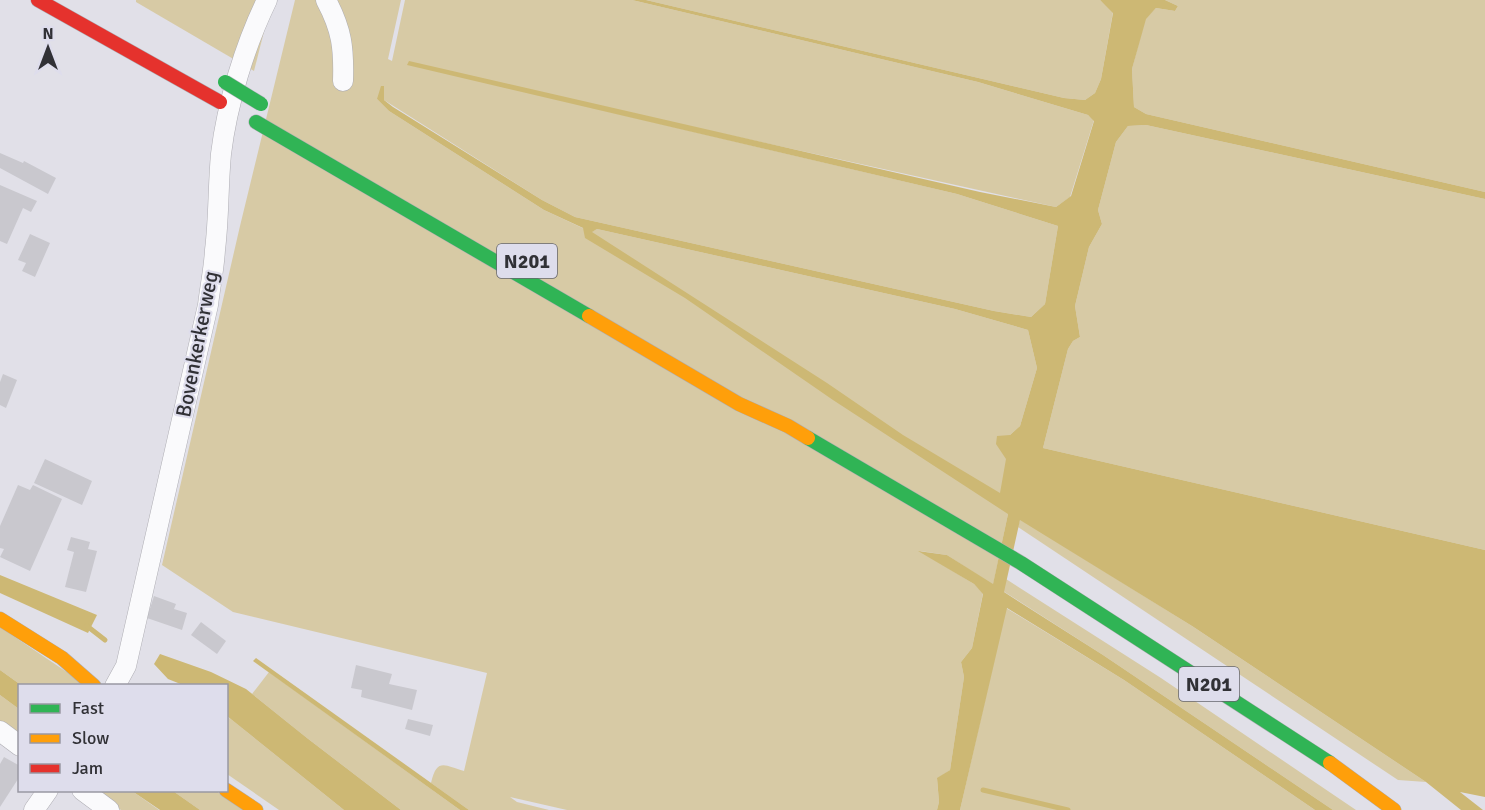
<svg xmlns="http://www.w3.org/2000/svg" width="1485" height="810" viewBox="0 0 1485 810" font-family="Signika,sans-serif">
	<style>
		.green { fill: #d7caa5 }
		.water { fill: #cdb874; fill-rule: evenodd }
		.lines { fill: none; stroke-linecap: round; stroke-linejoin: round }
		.stream { stroke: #cdb874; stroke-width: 5 }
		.building { fill: #c9c8ce }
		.street-casing { stroke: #aeadb3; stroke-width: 21 }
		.fast-casing { stroke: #aeadb3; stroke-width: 15 }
		.slow-casing { stroke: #aeadb3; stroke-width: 15 }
		.jam-casing { stroke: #aeadb3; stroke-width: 15 }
		.street { stroke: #fafafc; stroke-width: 20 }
		.fast { stroke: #30b455; stroke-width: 14 }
		.slow { stroke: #ff9f0a; stroke-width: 14 }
		.jam { stroke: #e5322d; stroke-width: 14 }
		.fast-bridge-casing { stroke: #b4b2bf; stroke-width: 15; stroke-linecap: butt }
		.fast-bridge { stroke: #30b455; stroke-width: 14 }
		.labels { text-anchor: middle; stroke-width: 4.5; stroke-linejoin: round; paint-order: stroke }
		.shield { fill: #deddec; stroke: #65656d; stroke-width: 1.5 }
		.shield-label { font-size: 20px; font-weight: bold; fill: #313136 }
		.street-label { font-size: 21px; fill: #313136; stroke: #deddec }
	</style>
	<rect width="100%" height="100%" fill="#e1e0e8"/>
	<g class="green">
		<polygon points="136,0 272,0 254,71 136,2"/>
		<path d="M295,0h106l-13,59 4,2 13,-61h227l346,82 110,33 6,5 -24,77 -14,10 -649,-143 550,130 101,32 -13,78 -14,13 -37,-6 -419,-94 -33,-17 -158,-100 -7,-1 12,12 155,99 47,22 6,-3 358,80 73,21 9,38 -17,58 -10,9 -4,24 2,55 -15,71 -46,-30 -27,-4 54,33 9,9 -11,55 -11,14 3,15 -14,93 -13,9 2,23 -2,8h-370l-57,-13 7,5 32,8h-80l-38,-27c6,-26 14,-17 33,-12l23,-98 -254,-61 -71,-47 78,-339z"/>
		<polygon points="646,0 1100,0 1113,12 1101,79 1095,93 1085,100 1064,98"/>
		<polygon points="1165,0 1485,0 1485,192 1146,114 1134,107 1132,69 1145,19 1156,8 1175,11 1178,6"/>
		<polygon points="1146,125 1485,199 1485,550 1043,448 1068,349 1073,341 1080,337 1075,306 1089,247 1102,224 1098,210 1116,142 1128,126"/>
		<polygon points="1020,519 1192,626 1426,782 1398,780 1018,527"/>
		<polygon points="1006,579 1161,678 1356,810 1333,810 1103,655 1003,591"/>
		<polygon points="1006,608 1124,680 1315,810 960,810"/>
		<polygon points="0,627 86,685 21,685 0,670"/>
		<polygon points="269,672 460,810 401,810 307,738 252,694"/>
		<polygon points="0,695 19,709 19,739 0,724"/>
		<polygon points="226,716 232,720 344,810 279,810 227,774"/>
		<polygon points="94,791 132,791 159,810 121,810"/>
		<polygon points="173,791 216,791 244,810 200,810"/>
	</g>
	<g class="water">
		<path d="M632,0h14l418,98 21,2 10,-7 6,-14 12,-66 -13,-13h65l13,6 -3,5 -19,-3 -10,11 -14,50 2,38 12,7 339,78v7l-339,-74 -18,1 -12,16 -18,68 4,14 -13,23 -14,59 5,31 -7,4 -5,8 -25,99 442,102v247l-25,-5 23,18h-22l-35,-28 -234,-156 -172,-106 -16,72 99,63 230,155h-18l-191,-130 -117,-72 -47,202h-23l2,-8 -2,-24 13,-8 14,-93 -3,-15 11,-14 11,-54 -9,-10 -56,-33 29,4 46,29 15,-70 -175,-114 -148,-102 -100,-60 -2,-10 -39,-18 -155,-99 -12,-12 4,-13h3v14l9,7 149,93 33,17 419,94 37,6 14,-13 13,-78 -101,-32 -550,-129 2,-4 571,131 76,15 15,-11 23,-75 -6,-6 -110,-33zM597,229l358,80 73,21 9,38 -17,58 -10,9 -13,1 -1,8 10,15 -6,34 -97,-58 -76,-52 -235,-151z"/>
		<polygon points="0,575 97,615 88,633 0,593"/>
		<polygon points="160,654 211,672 246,689 307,738 401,810 344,810 227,716 226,686 183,685 168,679 154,664"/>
		<polygon points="256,658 469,810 460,810 253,661"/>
		<polygon points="0,670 21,685 20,686 19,709 0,695"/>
		<polygon points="132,791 173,791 200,810 160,810"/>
	</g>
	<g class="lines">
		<g class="stream">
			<polyline points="87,626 105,640"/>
			<polyline points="983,790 1068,810"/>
		</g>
	</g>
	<g class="building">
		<polygon points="0,153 23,163 24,161 56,178 48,194 0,168"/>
		<polygon points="0,185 37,201 31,212 23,208 7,244 0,241"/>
		<polygon points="30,234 50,243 35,277 22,271 26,263 18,260"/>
		<polygon points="3,374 17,380 6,408 0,405 0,382"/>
		<polygon points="45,459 92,481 82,505 34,483"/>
		<polygon points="18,485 30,490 33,485 62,499 30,571 0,557 4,549 0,548 0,526"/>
		<polygon points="71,537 90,542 88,549 97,551 86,592 65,587 74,552 67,550"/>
		<polygon points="154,596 176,604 174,609 187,613 182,630 147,618"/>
		<polygon points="201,622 226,641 217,654 191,635"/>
		<polygon points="356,665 392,674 389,684 417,690 412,710 361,697 362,690 351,688"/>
		<polygon points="408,719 433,725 430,736 405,729"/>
		<polygon points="4,757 20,766 20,776 0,807 0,764"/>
	</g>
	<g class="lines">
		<defs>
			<g id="street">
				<path d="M326,0c16,30 18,48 17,81"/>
				<path d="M115,686l11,-20 82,-361c2,-18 6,-36 7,-55 4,-32 3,-64 6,-96 6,-50 24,-109 46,-154"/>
				<polyline points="0,731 20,746"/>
				<polyline points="82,790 109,810"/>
				<polyline points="34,810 48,790"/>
			</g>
			<g id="fast">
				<polyline points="256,122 589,316"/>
				<polyline points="808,438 1021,563 1330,763"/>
			</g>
			<g id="slow">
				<polyline points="589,316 739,404 788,426 808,438"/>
				<polyline points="0,619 62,658 94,686"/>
				<polyline points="1330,763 1394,810"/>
				<polyline points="226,790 256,810"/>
			</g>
			<polyline id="jam" points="38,0 220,102"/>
		</defs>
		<use href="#street" class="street-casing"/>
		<use href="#fast" class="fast-casing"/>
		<use href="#slow" class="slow-casing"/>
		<use href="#jam" class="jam-casing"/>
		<use href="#street" class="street"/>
		<use href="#fast" class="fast"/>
		<use href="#slow" class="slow"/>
		<use href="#jam" class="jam"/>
		<defs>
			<polyline id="fast-bridge" points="225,82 261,104"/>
		</defs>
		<use href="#fast-bridge" class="fast-bridge-casing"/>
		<use href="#fast-bridge" class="fast-bridge"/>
	</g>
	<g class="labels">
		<g class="shield">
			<rect x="497" y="244" width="60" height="34" rx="4.5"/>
			<rect x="1179" y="667" width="60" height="34" rx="4.5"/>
		</g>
		<g class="shield-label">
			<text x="527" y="268">N201</text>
			<text x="1209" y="691">N201</text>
		</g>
		<g class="street-label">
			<text transform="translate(197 344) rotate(-79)" y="7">Bovenkerkerweg</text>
		</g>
	</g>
	<rect x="18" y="684" width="210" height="108" fill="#deddec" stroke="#9998a3" stroke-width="1.5"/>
	<rect x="30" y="704" width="30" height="9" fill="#30b455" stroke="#9998a3" stroke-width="1.5"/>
	<text x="72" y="714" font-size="18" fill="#313136">Fast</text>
	<rect x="30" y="734" width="30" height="9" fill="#ff9f0a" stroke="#9998a3" stroke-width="1.5"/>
	<text x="72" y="744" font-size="18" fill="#313136">Slow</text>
	<rect x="30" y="764" width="30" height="9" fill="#e5322d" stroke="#9998a3" stroke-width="1.5"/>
	<text x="72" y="774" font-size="18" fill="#313136">Jam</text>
	<g transform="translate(48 48)" stroke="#deddec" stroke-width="4.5" paint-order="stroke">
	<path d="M0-4.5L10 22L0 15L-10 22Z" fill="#313136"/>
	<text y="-9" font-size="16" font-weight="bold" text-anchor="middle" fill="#313136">N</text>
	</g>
</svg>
